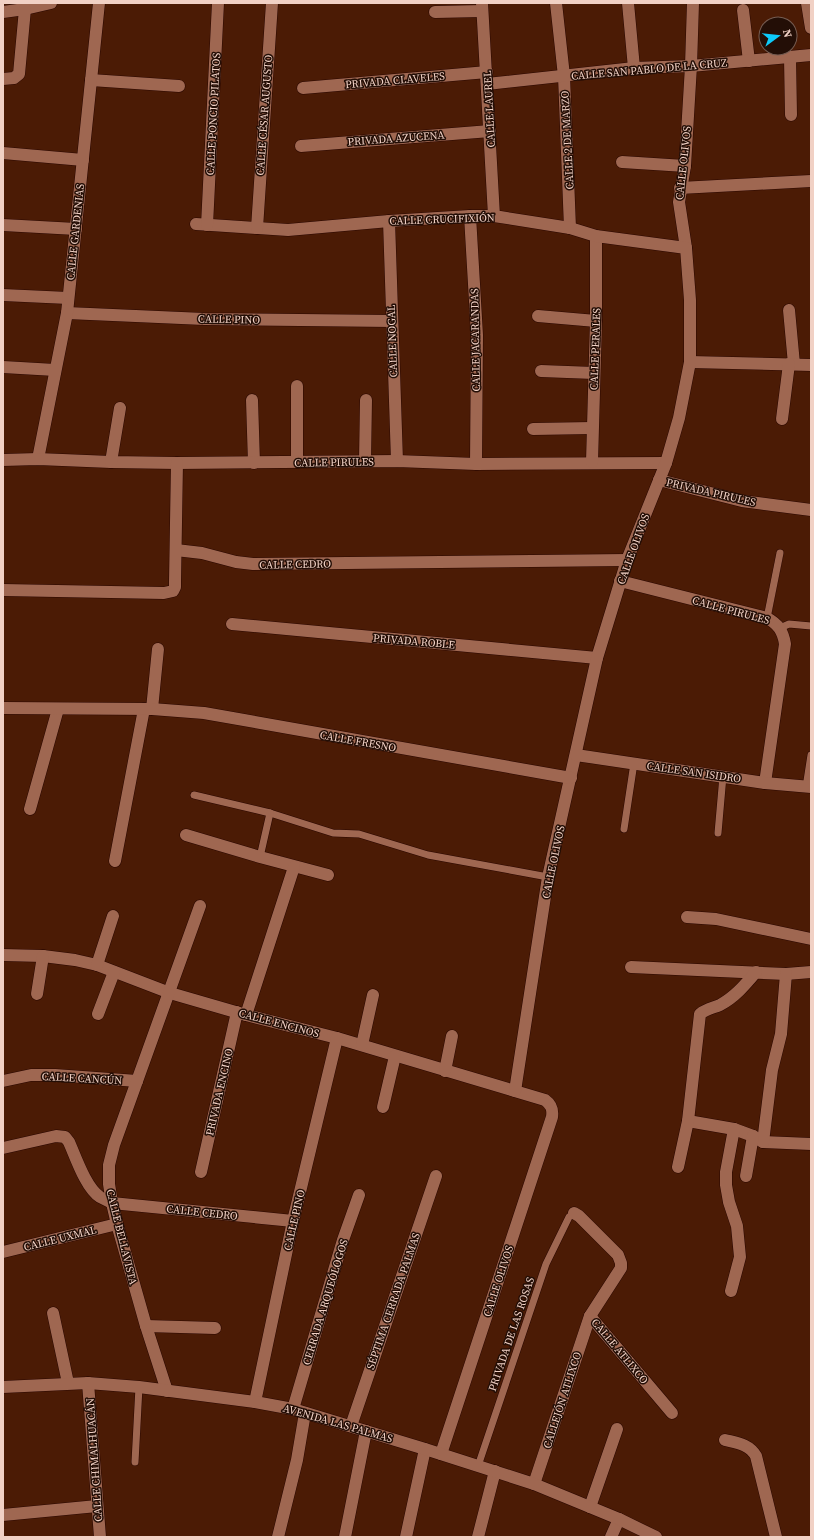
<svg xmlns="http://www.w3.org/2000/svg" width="814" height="1540" viewBox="0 0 814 1540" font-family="'Source Serif 4',serif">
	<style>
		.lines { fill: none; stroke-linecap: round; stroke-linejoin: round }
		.service-casing { stroke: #2a0700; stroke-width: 8 }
		.minor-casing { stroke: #2a0700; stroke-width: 13 }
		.tertiary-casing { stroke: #2a0700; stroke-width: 13 }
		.secondary-casing { stroke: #2a0700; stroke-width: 13 }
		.service { stroke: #9f6751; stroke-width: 7 }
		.minor { stroke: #9f6751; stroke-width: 12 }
		.tertiary { stroke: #9f6751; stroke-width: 12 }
		.secondary { stroke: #9f6751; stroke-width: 12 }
		.labels { text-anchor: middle; stroke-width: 3; stroke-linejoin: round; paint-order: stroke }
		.street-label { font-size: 11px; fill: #f1d1c5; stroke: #230e06 }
	</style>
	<rect width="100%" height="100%" fill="#4b1b05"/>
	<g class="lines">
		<defs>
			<g id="service">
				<polyline points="767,618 780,553"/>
				<polyline points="780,628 789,624 811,626"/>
				<polyline points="806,787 811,755"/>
				<polyline points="194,795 270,813 333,833 359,834 428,855 548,877"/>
				<polyline points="624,829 634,763"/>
				<polyline points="718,833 723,776"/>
				<polyline points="260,857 270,813"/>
				<polyline points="135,1462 139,1387"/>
				<polyline points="478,1466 546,1264 569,1217 574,1213"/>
			</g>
			<g id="minor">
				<polyline points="556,3 564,76 570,228"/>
				<polyline points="628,3 634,68"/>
				<polyline points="807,3 811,28"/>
				<polyline points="743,10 749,61"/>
				<polyline points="3,12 25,9 51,3"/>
				<polyline points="435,12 482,11"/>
				<polyline points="790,57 791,115"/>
				<polyline points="3,79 14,78 19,74 25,9"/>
				<polyline points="91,80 179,86"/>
				<polyline points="487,84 634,68 691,66 811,55"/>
				<polyline points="303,88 487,72"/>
				<polyline points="301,146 490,131"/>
				<polyline points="3,153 83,160"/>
				<polyline points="622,162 685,166"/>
				<polyline points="680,188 811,181"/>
				<polyline points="470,216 477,335 476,464"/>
				<polyline points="389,221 397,461"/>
				<polyline points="196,224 288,230 389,221 470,216 494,216"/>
				<polyline points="3,225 76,229"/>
				<polyline points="207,225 218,3"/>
				<polyline points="257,228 272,3"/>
				<polyline points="686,248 679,202 685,166 691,66 693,3"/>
				<polyline points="3,295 68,298"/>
				<polyline points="789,310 794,364"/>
				<polyline points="67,313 204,319 392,321"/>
				<polyline points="538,316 596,321"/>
				<polyline points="690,362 811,365"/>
				<polyline points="3,367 55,370"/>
				<polyline points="541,371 594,373"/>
				<polyline points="297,386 297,462"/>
				<polyline points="252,400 254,463"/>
				<polyline points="782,419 789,364"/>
				<polyline points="533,429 592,428"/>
				<polyline points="38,459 67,313 99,3"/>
				<polyline points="3,460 38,459 111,462 177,463 397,461 476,464 666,463"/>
				<polyline points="365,461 366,400"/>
				<polyline points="111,462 120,408"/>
				<polyline points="592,462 596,321 596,236"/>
				<polyline points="659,480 742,501 811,510"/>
				<polyline points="176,550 202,553 236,562 253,564 627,560"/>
				<path d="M620,581l147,37c11,6 16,13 18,26l-20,139"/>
				<polyline points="3,590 164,593 173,591 175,587 175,582 177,463"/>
				<polyline points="232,624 597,658"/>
				<polyline points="152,709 158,649"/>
				<polyline points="30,809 58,709"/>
				<polyline points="186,835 260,857 328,875"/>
				<polyline points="115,861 144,709"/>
				<polyline points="687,917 716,919 811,939"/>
				<path d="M3,955l40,1 32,4 22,5 73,28 76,22 91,23 208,62c7,5 8,10 7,17l-111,337"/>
				<polyline points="97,965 113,916"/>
				<polyline points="631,967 786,974 811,972"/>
				<polyline points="37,994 43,956"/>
				<polyline points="98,1014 114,972"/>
				<polyline points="246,1015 294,867"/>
				<polyline points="362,1045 373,995"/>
				<polyline points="445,1071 452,1036"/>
				<polyline points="3,1081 31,1075 55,1075 137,1081"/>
				<polyline points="383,1107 395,1056"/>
				<polyline points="688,1121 734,1129 753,1136 763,1142 811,1144"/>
				<polyline points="763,1142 772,1070 781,1034 786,974"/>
				<path d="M3,1148l53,-12 9,1 4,5c7,16 17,46 31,55 4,2 8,4 12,6l181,18"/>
				<path d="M678,1167l10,-46 12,-107c6,-5 13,-6 20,-9 15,-8 25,-20 36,-33"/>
				<polyline points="201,1172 237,1012"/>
				<polyline points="746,1176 753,1136"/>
				<polyline points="3,1252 117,1224"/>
				<polyline points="731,1291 740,1257 737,1226 729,1202 726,1185 726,1172 734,1129"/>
				<polyline points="53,1313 68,1383"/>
				<polyline points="590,1316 672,1413"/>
				<polyline points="146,1326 215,1328"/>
				<polyline points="88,1383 100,1537"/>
				<polyline points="167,1391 146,1326 117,1224 112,1203 109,1184 109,1165 114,1145 200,906"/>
				<polyline points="255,1402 293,1221 337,1038"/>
				<polyline points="293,1409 343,1240 359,1195"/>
				<polyline points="351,1426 436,1176"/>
				<path d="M725,1440c12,3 24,4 31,16l20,81"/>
				<polyline points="534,1484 590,1316 621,1268 621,1263 618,1255 579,1216 574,1213"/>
				<polyline points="590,1507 617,1429"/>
				<polyline points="3,1515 97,1506"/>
				<polyline points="278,1537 297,1460 305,1413"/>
				<polyline points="345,1537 366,1431"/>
				<polyline points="406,1537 425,1449"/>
				<polyline points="478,1537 495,1471"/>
				<polyline points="611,1537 619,1519"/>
			</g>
			<g id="tertiary">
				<polyline points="482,3 494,216 570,228 596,236 686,248 690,300 690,362 679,418 666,463 627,560 597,658 548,877 515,1091"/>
				<polyline points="3,708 152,709 204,713 571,778"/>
				<polyline points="576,755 765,783 811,787"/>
			</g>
			<polyline id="secondary" points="3,1387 88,1383 139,1387 255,1402 293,1409 425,1449 534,1484 619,1519 656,1537"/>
		</defs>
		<use href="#service" class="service-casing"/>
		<use href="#minor" class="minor-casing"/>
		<use href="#tertiary" class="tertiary-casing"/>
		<use href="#secondary" class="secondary-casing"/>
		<use href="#service" class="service"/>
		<use href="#minor" class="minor"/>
		<use href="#tertiary" class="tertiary"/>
		<use href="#secondary" class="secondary"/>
	</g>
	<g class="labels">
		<g class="street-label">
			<text transform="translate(649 69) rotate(-5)" y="4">CALLE SAN PABLO DE LA CRUZ</text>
			<text transform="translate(395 80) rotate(-5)" y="4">PRIVADA CLAVELES</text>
			<text transform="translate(489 109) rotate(-93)" y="4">CALLE LAUREL</text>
			<text transform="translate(213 114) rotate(-87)" y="4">CALLE PONCIO PILATOS</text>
			<text transform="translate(264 115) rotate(-86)" y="4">CALLE CÉSAR AUGUSTO</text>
			<text transform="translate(396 138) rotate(-4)" y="4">PRIVADA AZUCENA</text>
			<text transform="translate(567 140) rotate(-93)" y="4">CALLE 2 DE MARZO</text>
			<text transform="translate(683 163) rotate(-84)" y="4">CALLE OLIVOS</text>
			<text transform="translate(442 219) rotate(-2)" y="4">CALLE CRUCIFIXIÓN</text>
			<text transform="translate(75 232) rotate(-84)" y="4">CALLE GARDENIAS</text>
			<text transform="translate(229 319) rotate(1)" y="4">CALLE PINO</text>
			<text transform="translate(475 340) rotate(-91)" y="4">CALLE JACARANDAS</text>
			<text transform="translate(392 341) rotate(-92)" y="4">CALLE NOGAL</text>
			<text transform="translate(595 349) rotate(-88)" y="4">CALLE PERALES</text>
			<text transform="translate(334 462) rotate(-1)" y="4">CALLE PIRULES</text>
			<text transform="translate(711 492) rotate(13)" y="4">PRIVADA PIRULES</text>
			<text transform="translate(633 549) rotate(-70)" y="4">CALLE OLIVOS</text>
			<text transform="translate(295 564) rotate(-1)" y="4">CALLE CEDRO</text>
			<text transform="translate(731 610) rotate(15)" y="4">CALLE PIRULES</text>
			<text transform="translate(414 641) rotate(5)" y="4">PRIVADA ROBLE</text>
			<text transform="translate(358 741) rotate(10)" y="4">CALLE FRESNO</text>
			<text transform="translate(694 772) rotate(8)" y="4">CALLE SAN ISIDRO</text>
			<text transform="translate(553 862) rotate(-78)" y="4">CALLE OLIVOS</text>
			<text transform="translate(279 1023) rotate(15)" y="4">CALLE ENCINOS</text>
			<text transform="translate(82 1078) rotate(3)" y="4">CALLE CANCÚN</text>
			<text transform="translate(219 1092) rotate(-77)" y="4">PRIVADA ENCINO</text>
			<text transform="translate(202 1212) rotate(6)" y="4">CALLE CEDRO</text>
			<text transform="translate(294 1220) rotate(-77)" y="4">CALLE PINO</text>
			<text transform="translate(122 1237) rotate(76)" y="4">CALLE BELLAVISTA</text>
			<text transform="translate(60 1238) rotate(-14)" y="4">CALLE UXMAL</text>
			<text transform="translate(498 1281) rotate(-72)" y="4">CALLE OLIVOS</text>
			<text transform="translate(393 1301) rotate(-71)" y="4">SÉPTIMA CERRADA PALMAS</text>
			<text transform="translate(325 1302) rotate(-73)" y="4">CERRADA ARQUEÓLOGOS</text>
			<text transform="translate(511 1334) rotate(-71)" y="4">PRIVADA DE LAS ROSAS</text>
			<text transform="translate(620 1351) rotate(50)" y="4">CALLE ATLIXCO</text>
			<text transform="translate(562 1400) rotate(-72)" y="4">CALLEJÓN ATLIXCO</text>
			<text transform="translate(338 1423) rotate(16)" y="4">AVENIDA LAS PALMAS</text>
			<text transform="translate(94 1460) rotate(-94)" y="4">CALLE CHIMALHUACÁN</text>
		</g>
	</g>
	<rect width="814" height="1540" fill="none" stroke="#f1d1c5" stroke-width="8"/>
	<g transform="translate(778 36) rotate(75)"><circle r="19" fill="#230e06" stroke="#755c52"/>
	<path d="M0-3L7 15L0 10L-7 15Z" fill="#0dcafa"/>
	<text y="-6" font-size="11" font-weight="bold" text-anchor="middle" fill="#f1d1c5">N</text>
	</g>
</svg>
